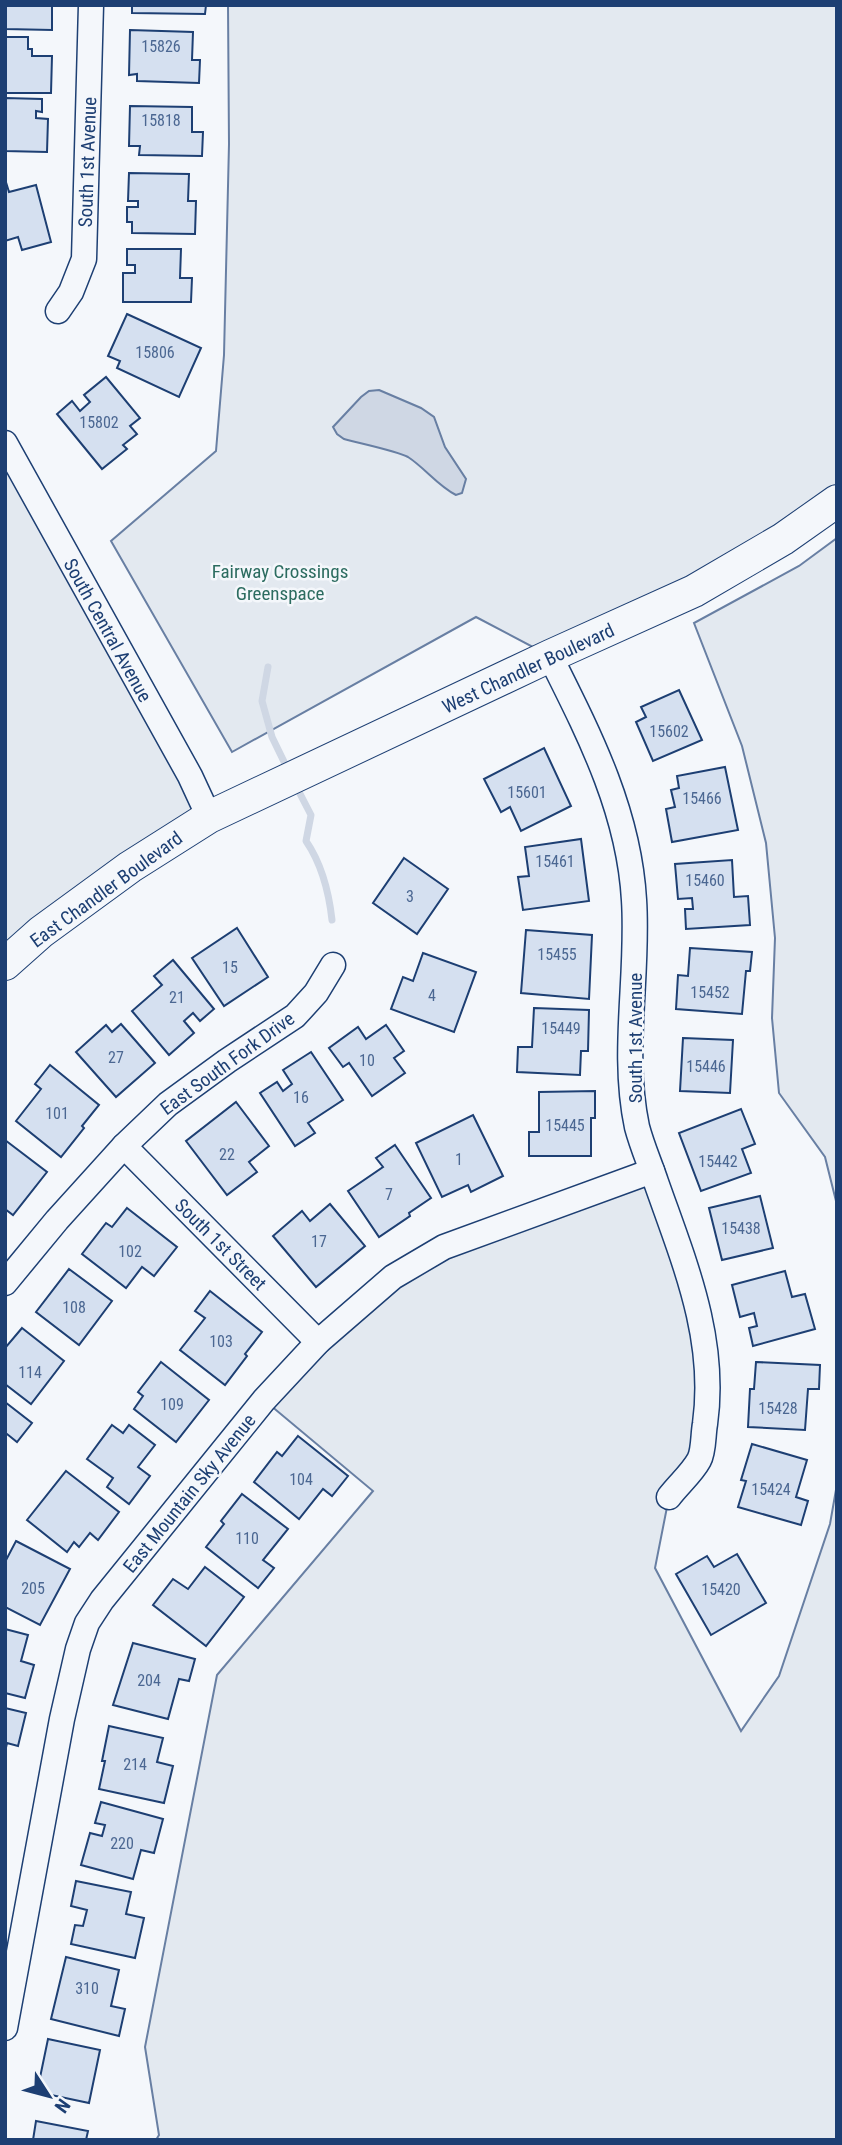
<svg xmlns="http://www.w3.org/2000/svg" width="842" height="2145" viewBox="0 0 842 2145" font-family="'Roboto Condensed',sans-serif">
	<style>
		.green { fill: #e3e9f0; stroke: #687fa3; stroke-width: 2 }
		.water { fill: #cfd7e4; stroke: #687fa3; stroke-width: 2 }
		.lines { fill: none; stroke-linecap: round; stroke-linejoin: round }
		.stream { stroke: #cfd7e4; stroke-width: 7 }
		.building { fill: #d5e0f0; stroke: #1d3f73; stroke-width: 2 }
		.minor-casing { stroke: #1d3f73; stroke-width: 27 }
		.major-casing { stroke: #1d3f73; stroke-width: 34 }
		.minor { stroke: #f4f7fb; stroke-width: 24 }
		.major { stroke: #f4f7fb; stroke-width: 32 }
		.labels { text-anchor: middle; stroke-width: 5; stroke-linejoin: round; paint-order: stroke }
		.number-label { font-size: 16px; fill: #4b6792 }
		.street-label { font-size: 19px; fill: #1d3f73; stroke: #f4f7fb }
		.park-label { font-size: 19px; fill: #2c6c60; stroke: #f4f7fb }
	</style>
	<rect width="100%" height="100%" fill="#f4f7fb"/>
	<g class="green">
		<polygon points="228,5 837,5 837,501 550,656 476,617 232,752 111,541 216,451 224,355 229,144"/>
		<polygon points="5,444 209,817 5,964"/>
		<polygon points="837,538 837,1205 825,1157 779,1093 772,1018 775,938 766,843 742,746 694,623 799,566"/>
		<polygon points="652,1171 693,1289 700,1459 669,1497 655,1568 741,1731 779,1676 830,1524 837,1484 837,2140 156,2140 159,2135 145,2047 217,1675 373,1491 264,1400 393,1277"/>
	</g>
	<path class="water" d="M379,390l42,18 13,9 11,30 21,32 -4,14 -6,2c-18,-9 -31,-27 -48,-38 -11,-6 -50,-14 -64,-18l-7,-5 -4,-7 28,-30 8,-6z"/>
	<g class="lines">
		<g class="stream">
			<polyline points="268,667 262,701 272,737 289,772"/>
			<path d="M296,786l15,29 -5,26c15,22 23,52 26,79"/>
		</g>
	</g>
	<g class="building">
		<polygon points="5,5 52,5 52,30 5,29"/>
		<polygon points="132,5 206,5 205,14 132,13"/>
		<polygon points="130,30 193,32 192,60 200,60 199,83 137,81 137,74 129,75"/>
		<polygon points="5,37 28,37 28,49 32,49 32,56 52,56 51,93 5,93"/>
		<polygon points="5,98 42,99 42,112 36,111 36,118 48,119 47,152 5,151"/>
		<polygon points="130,106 192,107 192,132 203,132 202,156 139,155 140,146 129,146"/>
		<polygon points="129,173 189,174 188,201 196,201 195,234 132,233 132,222 127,222 127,207 138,207 138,201 128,201"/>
		<polygon points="5,179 9,192 36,185 51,242 22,250 18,237 5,241"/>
		<polygon points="127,249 181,249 180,278 192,278 191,302 123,302 123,273 135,273 135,265 127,265"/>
		<polygon points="127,314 201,348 179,397 117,368 120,361 108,356"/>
		<polygon points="106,377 140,418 130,426 137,434 123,445 127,449 102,469 57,414 72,401 80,411 90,402 84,395"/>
		<polygon points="679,690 702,740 653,761 636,722 646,717 641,707"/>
		<polygon points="544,748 571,806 521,831 510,807 501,812 484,779"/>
		<polygon points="725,767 738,830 672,842 666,809 675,807 671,790 679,788 677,776"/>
		<polygon points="581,839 589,901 523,910 518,877 529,876 525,847"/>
		<polygon points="404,858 448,889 417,934 373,903"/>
		<polygon points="732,860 734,897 748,896 750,925 686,929 685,909 693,909 692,898 678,899 675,864"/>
		<polygon points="237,928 268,977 224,1006 192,958"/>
		<polygon points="526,930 592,935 589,999 521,993"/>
		<polygon points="690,948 752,952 750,971 746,971 742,1014 676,1009 678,975 688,976"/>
		<polygon points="423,953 476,972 454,1032 391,1009 403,977 413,981"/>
		<polygon points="173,960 214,1009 200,1021 193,1013 184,1021 194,1033 169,1055 132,1011 162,985 154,976"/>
		<polygon points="534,1008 589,1010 588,1051 581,1051 580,1075 517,1072 518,1047 532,1047"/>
		<polygon points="121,1024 155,1063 116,1097 76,1052 106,1025 112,1032"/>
		<polygon points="386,1025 404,1051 394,1058 405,1073 372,1096 349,1063 343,1067 329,1048 358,1027 366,1039"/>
		<polygon points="683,1038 733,1040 730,1093 680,1091"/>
		<polygon points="311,1052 343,1100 308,1123 315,1133 295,1146 260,1093 277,1082 283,1091 292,1084 283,1070"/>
		<polygon points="50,1065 99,1105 82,1126 84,1128 61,1157 16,1121 41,1089 35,1084"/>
		<polygon points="595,1091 595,1118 591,1118 591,1156 529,1156 529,1132 539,1132 539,1092"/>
		<polygon points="236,1102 269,1146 249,1162 257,1172 227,1195 186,1141"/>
		<polygon points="741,1109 755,1144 742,1149 751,1173 701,1191 679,1133"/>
		<polygon points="473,1115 503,1176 471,1192 468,1185 442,1197 416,1143"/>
		<polygon points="5,1140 47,1172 13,1215 5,1209"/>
		<polygon points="395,1145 431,1198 409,1213 410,1216 379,1237 348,1191 383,1167 376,1158"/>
		<polygon points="760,1196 773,1248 722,1260 709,1208"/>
		<polygon points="330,1204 365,1246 316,1287 273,1236 302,1211 310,1221"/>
		<polygon points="127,1208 177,1247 154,1276 142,1267 126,1288 82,1254 106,1223 112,1227"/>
		<polygon points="69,1269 112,1301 79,1345 36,1312"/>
		<polygon points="785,1271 792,1297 805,1294 815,1329 753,1346 749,1328 757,1326 754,1313 740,1317 732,1285"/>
		<polygon points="210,1291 262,1332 245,1354 247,1356 225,1385 180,1350 205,1318 195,1311"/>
		<polygon points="22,1328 64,1361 31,1404 5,1384 5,1348"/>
		<polygon points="161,1362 209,1400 176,1442 134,1409 143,1396 138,1392"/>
		<polygon points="756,1362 820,1365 819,1389 808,1389 805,1430 748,1427 750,1389 754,1389"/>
		<polygon points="5,1402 32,1423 17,1442 7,1434 5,1436"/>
		<polygon points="112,1425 123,1433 129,1425 155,1445 138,1467 150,1476 129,1504 107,1487 113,1478 87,1459"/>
		<polygon points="298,1436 348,1476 332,1496 323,1489 299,1519 254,1482 277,1452 282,1456"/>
		<polygon points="752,1444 807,1460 796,1497 808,1501 801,1525 738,1507 746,1481 741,1480"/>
		<polygon points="66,1471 119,1512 98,1540 90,1533 79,1547 74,1542 67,1552 27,1520"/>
		<polygon points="242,1494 288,1529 263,1560 274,1568 258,1588 206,1547 224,1524 221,1521"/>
		<polygon points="16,1541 70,1569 40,1625 5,1607 5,1562"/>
		<polygon points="737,1554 766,1603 711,1635 676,1574 707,1556 714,1567"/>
		<polygon points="205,1567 244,1597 206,1646 153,1605 173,1579 188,1589"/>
		<polygon points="5,1629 28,1635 21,1661 34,1665 25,1698 5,1693"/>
		<polygon points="133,1643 195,1659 189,1681 179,1679 168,1719 113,1705"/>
		<polygon points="5,1708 26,1713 18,1746 7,1743 5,1752"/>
		<polygon points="109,1726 163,1738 157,1762 173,1766 164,1803 99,1789 105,1761 102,1761"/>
		<polygon points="101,1802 163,1819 154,1853 141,1850 133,1879 81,1865 90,1833 102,1836 105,1825 95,1823"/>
		<polygon points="76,1881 131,1892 126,1914 144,1918 135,1958 71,1944 75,1925 83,1926 87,1910 71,1906"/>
		<polygon points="66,1957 119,1970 111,2006 125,2009 119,2036 51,2019"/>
		<polygon points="48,2039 100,2050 89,2103 37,2092"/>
		<polygon points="36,2121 88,2131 86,2140 33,2140"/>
	</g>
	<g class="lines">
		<defs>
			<g id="minor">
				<polyline points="58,311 71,292 84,259 91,5"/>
				<polyline points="5,443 190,776 209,817"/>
				<path d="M550,656c39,78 79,155 84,244 5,75 -13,152 3,227 5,19 13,37 19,55 28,80 61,156 49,242 -2,10 -1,27 -6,36 -7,13 -21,25 -30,37"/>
				<polyline points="124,1146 318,1342"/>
				<polyline points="5,1283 57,1220 124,1146 168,1104 227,1061 295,1016 316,993 333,965"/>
				<polyline points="5,2028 62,1719 78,1649 87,1623 102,1600 264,1400 318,1342 393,1277 444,1247 652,1171"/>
			</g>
			<polyline id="major" points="5,964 41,932 130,867 209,817 550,656 694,591 783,539 837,501"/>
		</defs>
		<use href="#minor" class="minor-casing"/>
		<use href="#major" class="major-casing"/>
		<use href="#minor" class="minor"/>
		<use href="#major" class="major"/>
	</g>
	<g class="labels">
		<g class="number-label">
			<text x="161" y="52">15826</text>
			<text x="161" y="126">15818</text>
			<text x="155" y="358">15806</text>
			<text x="99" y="428">15802</text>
			<text x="669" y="737">15602</text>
			<text x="527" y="798">15601</text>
			<text x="702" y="804">15466</text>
			<text x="555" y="867">15461</text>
			<text x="705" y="886">15460</text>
			<text x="410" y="902">3</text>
			<text x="557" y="960">15455</text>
			<text x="230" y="973">15</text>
			<text x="710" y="998">15452</text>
			<text x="432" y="1001">4</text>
			<text x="177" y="1003">21</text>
			<text x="561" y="1034">15449</text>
			<text x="116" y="1063">27</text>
			<text x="367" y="1066">10</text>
			<text x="706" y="1072">15446</text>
			<text x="301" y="1103">16</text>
			<text x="57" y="1119">101</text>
			<text x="565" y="1131">15445</text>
			<text x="227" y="1160">22</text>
			<text x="459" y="1165">1</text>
			<text x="718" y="1167">15442</text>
			<text x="389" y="1200">7</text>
			<text x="741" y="1234">15438</text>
			<text x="319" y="1247">17</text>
			<text x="130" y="1257">102</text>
			<text x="74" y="1313">108</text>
			<text x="221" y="1347">103</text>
			<text x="30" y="1378">114</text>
			<text x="172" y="1410">109</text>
			<text x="778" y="1414">15428</text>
			<text x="301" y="1485">104</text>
			<text x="771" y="1495">15424</text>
			<text x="247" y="1544">110</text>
			<text x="33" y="1594">205</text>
			<text x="721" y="1595">15420</text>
			<text x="149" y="1686">204</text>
			<text x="135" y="1770">214</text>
			<text x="122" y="1849">220</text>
			<text x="87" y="1994">310</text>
		</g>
		<g class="street-label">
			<text transform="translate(87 162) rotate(-88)" y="7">South 1st Avenue</text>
			<text transform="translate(108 630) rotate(61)" y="7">South Central Avenue</text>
			<text transform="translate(528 668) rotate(-25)" y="7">West Chandler Boulevard</text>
			<text transform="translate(106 889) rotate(-36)" y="7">East Chandler Boulevard</text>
			<text transform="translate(635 1038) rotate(-90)" y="7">South 1st Avenue</text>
			<text transform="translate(227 1063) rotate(-36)" y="7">East South Fork Drive</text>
			<text transform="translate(221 1244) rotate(45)" y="7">South 1st Street</text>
			<text transform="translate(189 1493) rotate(-51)" y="7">East Mountain Sky Avenue</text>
		</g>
		<g class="park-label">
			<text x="280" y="578">Fairway Crossings<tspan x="280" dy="22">Greenspace</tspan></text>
		</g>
	</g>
	<rect width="842" height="2145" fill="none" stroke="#1d3f73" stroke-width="14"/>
	<g transform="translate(49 2096) rotate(126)" stroke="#f4f7fb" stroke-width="5" paint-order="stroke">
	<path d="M0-5L12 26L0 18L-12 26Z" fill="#1d3f73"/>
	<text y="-10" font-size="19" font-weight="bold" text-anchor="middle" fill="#1d3f73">N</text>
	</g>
</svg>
